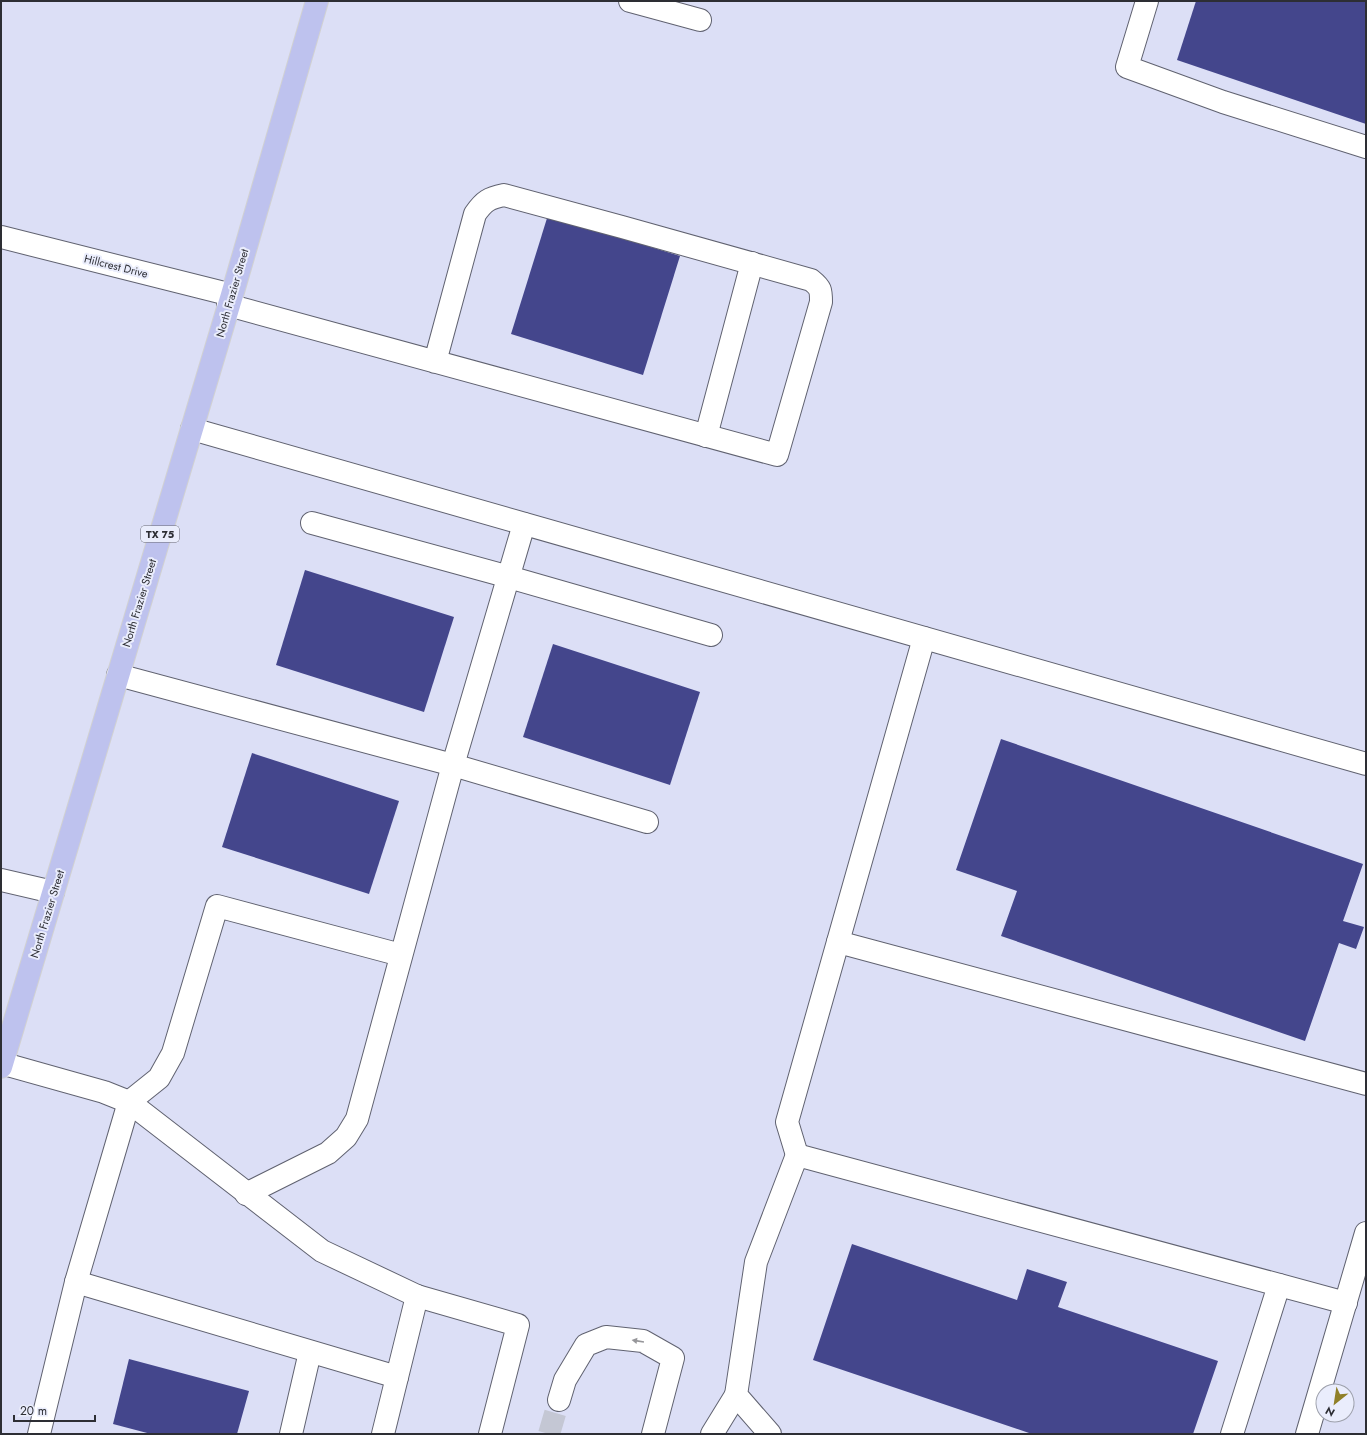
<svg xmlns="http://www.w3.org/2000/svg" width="1367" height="1435" viewBox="0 0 1367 1435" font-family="Jost,sans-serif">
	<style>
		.built { fill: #dcdff6; fill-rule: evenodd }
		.building { fill: #44468c }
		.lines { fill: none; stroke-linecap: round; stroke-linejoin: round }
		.minor-tunnel { stroke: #c4c7d4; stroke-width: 22; stroke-dasharray: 22 11; stroke-linecap: butt }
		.minor-casing { stroke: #606270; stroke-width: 24 }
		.major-casing { stroke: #d1d1d2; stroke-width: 24 }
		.minor { stroke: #fff; stroke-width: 22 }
		.major { stroke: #bec2ee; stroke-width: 22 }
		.oneway { fill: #96969a }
		.labels { text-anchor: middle; stroke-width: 4; stroke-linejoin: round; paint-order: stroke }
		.shield { fill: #eaedfc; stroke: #666770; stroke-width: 1 }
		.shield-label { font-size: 10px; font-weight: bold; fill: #2d2e34 }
		.street-label { font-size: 11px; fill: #2d2e34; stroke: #eaedfc }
	</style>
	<rect width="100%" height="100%" fill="#eaedfc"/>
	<path class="built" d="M1,1h1365v1433h-1365zM1323,1391h24v24h-24z"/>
	<g class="building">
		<polygon points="1196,1 1366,1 1366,124 1177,60"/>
		<polygon points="548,215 680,256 643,375 511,334"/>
		<polygon points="305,570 454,617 424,712 276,665"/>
		<polygon points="553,644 700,692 670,785 523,737"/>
		<polygon points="1001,739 1363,864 1343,921 1364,927 1356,949 1339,943 1305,1041 1001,936 1017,891 956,870"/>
		<polygon points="252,753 399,801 369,894 222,847"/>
		<polygon points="852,1244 1017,1300 1027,1269 1067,1282 1058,1307 1218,1361 1193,1434 1032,1434 813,1360"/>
		<polygon points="129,1359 249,1391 237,1434 151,1434 113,1424"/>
	</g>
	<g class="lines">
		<polyline class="minor-tunnel" points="549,1434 559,1400"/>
		<defs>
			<g id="minor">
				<polyline points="630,1 700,20"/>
				<polyline points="1147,1 1127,67 1223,102 1366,147"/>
				<polyline points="1,237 232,295"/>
				<path d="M228,305l549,150 44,-153c0,-12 0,-14 -10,-22l-189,-53 -118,-32c-15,3 -20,6 -29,19l-40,148"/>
				<polyline points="192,429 1366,764"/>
				<polyline points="706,436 752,263"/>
				<polyline points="312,523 509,577 711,635"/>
				<polyline points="118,675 453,765 647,822"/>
				<polyline points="1,880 53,892"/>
				<polyline points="838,942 1366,1084"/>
				<polyline points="1,1063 104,1092 129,1102 322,1251 417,1296 518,1325 490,1434"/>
				<polyline points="797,1155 787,1122 924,638"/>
				<polyline points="246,1194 328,1153 346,1137 357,1119 453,765 524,524"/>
				<polyline points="76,1282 397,1377"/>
				<polyline points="559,1400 565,1380 586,1345 606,1337 643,1341 673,1358 653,1434"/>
				<polyline points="39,1434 76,1282 129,1102 159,1078 173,1053 217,906 401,955"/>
				<polyline points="291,1434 310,1352"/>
				<polyline points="383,1434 417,1296"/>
				<polyline points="712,1434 736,1395"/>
				<polyline points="770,1434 736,1395 756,1262 797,1155 1346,1303"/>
				<polyline points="1232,1434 1279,1285"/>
				<polyline points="1307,1434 1366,1233"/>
			</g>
			<polyline id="major" points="1,1067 232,295 317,1"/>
		</defs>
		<use href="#minor" class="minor-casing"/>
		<use href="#major" class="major-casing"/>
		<use href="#minor" class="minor"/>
		<use href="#major" class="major"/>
	</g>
	<defs><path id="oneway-solid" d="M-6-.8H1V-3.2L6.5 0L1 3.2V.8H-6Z"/></defs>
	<use class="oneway" href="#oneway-solid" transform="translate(638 1341) rotate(-171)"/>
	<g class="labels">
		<rect class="shield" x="141" y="526" width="38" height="16" rx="3"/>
		<g class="shield-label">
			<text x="160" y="538">TX 75</text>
		</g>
		<g class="street-label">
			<text transform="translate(116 266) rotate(14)" y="4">Hillcrest Drive</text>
			<text transform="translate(232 293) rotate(-74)" y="4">North Frazier Street</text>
			<text transform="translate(139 603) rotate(-73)" y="4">North Frazier Street</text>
			<text transform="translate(47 914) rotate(-73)" y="4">North Frazier Street</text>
		</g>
	</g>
	<rect width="1367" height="1435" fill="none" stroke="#2d2e34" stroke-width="4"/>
	<g transform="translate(1335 1403) rotate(210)"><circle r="19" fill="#eaedfc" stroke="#9ea1ac"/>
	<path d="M0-3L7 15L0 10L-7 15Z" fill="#908028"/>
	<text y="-6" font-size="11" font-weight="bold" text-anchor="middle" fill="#2d2e34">N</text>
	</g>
	<path d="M14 1415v6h81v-6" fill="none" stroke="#2d2e34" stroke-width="2"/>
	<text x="20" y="1415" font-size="12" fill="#2d2e34" stroke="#eaedfc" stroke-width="3" paint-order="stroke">20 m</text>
</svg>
